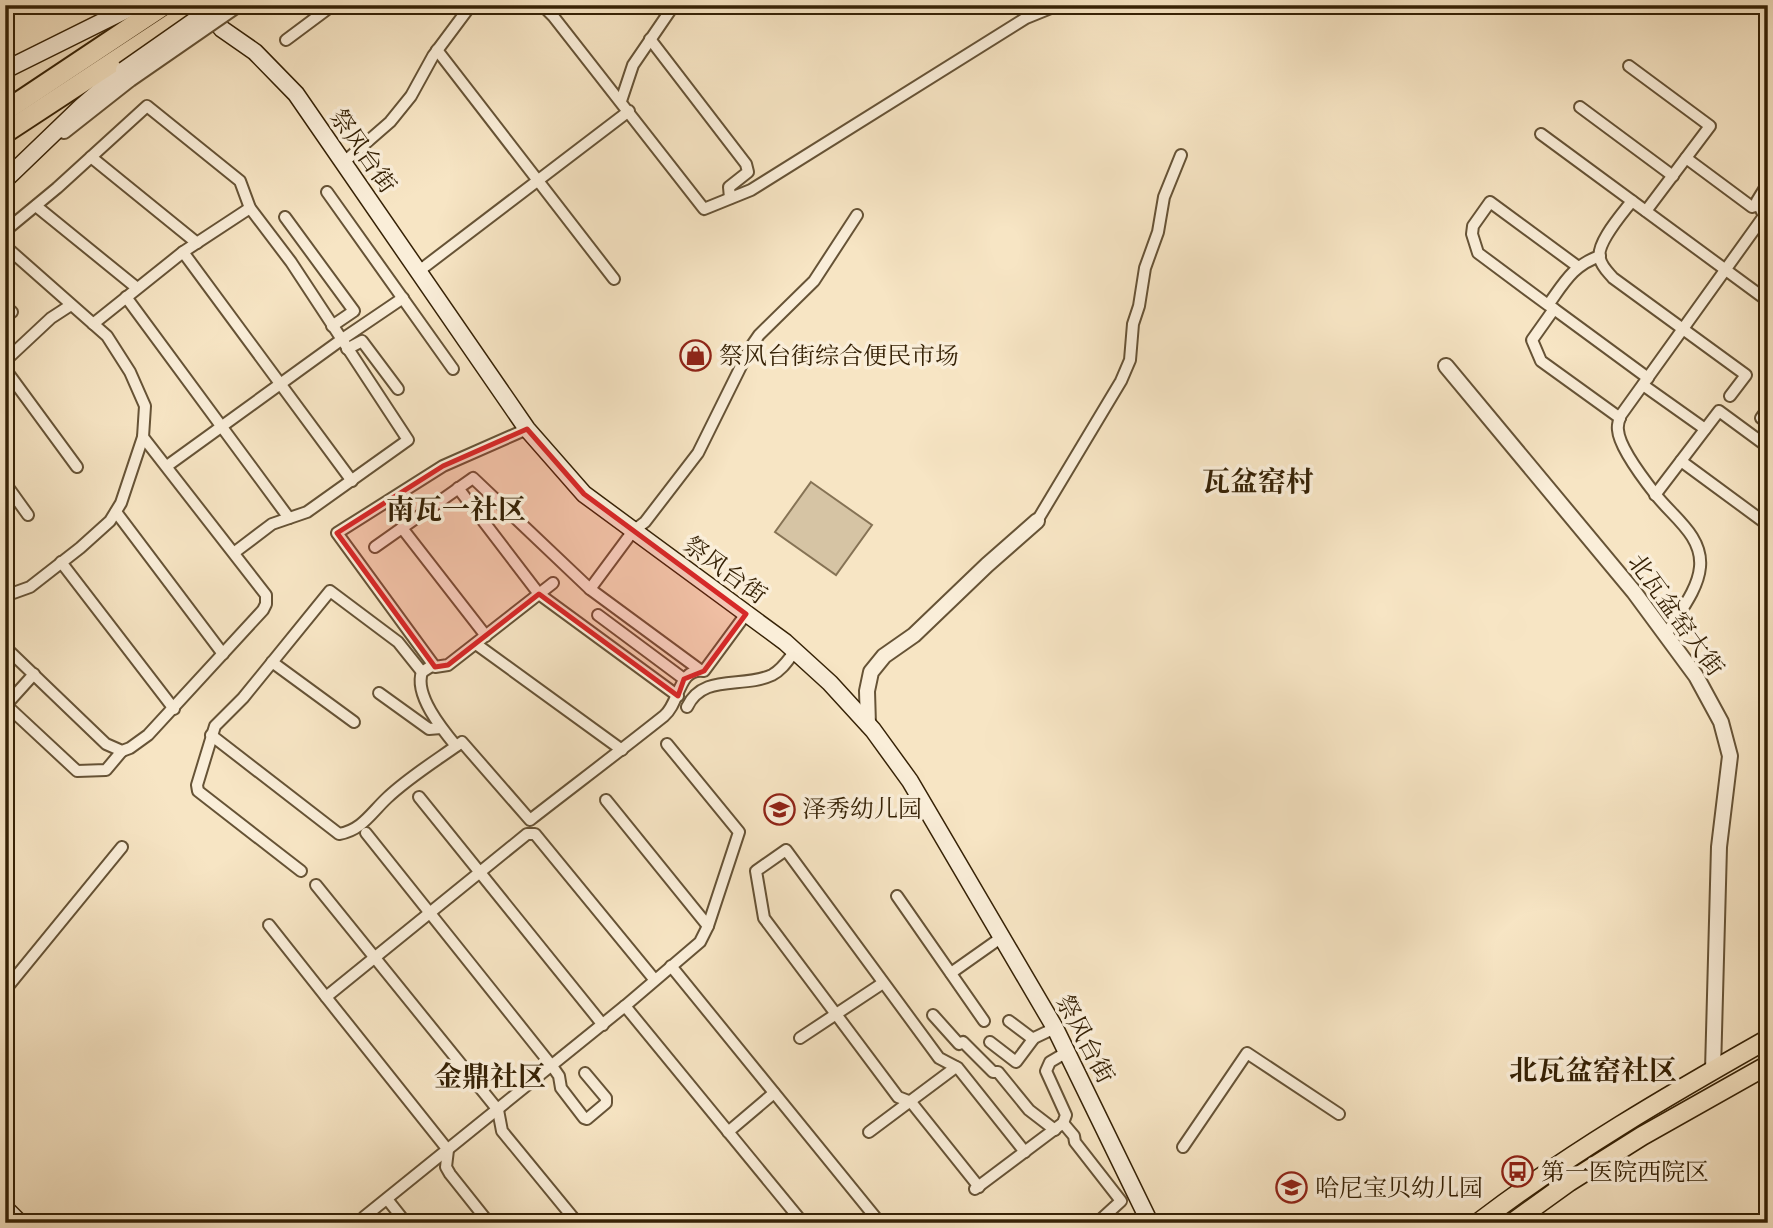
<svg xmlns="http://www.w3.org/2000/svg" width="1773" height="1228" viewBox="0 0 1773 1228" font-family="'Libre Caslon Text','Noto Serif SC',serif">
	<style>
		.green { fill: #d6c4a4; stroke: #867355; stroke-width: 2 }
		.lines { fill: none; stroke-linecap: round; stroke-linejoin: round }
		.minor-casing { stroke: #665336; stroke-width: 14 }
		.tertiary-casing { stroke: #665336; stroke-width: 18 }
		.secondary-casing { stroke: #362206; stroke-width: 19 }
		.primary-casing { stroke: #362206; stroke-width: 21 }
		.trunk-casing { stroke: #362206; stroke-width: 23 }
		.minor { stroke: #faeed9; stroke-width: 10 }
		.tertiary { stroke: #faeed9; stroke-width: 14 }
		.secondary { stroke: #faeed9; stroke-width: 16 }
		.primary { stroke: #f7e5c4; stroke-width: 18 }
		.trunk { stroke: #f7e5c4; stroke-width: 19 }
		.tertiary-bridge-casing { stroke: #665336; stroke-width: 18; stroke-linecap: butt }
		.secondary-bridge-casing { stroke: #362206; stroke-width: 19; stroke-linecap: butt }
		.tertiary-bridge { stroke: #faeed9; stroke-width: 14 }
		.secondary-bridge { stroke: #faeed9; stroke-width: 16 }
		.marked { fill: #d62828; fill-opacity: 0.2; stroke: #d62828; stroke-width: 5; stroke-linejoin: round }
		.labels { text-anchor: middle; stroke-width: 7; stroke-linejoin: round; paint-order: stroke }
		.street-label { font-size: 24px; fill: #362206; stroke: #faeed9 }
		.poi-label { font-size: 24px; fill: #362206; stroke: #faeed9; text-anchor: start }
		.quarter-label { font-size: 28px; font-weight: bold; fill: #362206; stroke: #faeed9 }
	</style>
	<rect width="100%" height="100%" fill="#f7e5c4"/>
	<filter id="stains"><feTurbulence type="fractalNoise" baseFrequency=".00286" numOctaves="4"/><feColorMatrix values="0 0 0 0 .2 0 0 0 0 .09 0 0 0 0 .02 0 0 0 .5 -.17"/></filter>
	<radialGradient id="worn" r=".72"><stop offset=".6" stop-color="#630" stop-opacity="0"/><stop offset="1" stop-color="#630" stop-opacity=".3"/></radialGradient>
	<polygon class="green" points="811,482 872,525 836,575 775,532"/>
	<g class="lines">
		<defs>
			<g id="minor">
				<polyline points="542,5 553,16 704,209 751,190 1026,18 1058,5"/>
				<polyline points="650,39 746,164 748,172 729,187 730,198"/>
				<polyline points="286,40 333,5"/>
				<polyline points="437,50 614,279"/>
				<polyline points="1629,66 1710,126 1646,211"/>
				<polyline points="621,101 633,65 674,5"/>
				<polyline points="1580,107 1673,176"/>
				<polyline points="1541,134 1768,301"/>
				<polyline points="91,157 197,243"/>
				<polyline points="1686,158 1752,207 1759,205"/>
				<polyline points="344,162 390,122 411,96 433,56 471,5"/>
				<polyline points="327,192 453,369"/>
				<path d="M1632,201c-9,12 -37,43 -32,58 2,8 8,13 13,19l133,97 -16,21"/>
				<polyline points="36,206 137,288"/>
				<polyline points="285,217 354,311 332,326"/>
				<polyline points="5,231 57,188 147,106 240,181 250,208 291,262 408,440 307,512 272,524 235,552"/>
				<polyline points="5,246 107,336 130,372 145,406 143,437 121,503 110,521 80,548 30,587 5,596"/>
				<polyline points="183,252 352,481"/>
				<path d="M1577,266l-87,-64 -17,24 -1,8 6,19 70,52c16,-22 25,-40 52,-49"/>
				<polyline points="419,271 629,111"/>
				<polyline points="126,297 289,518"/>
				<polyline points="5,306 12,312"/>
				<polyline points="1550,306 1648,378"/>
				<polyline points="1554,309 1532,340 1541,361 1620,418"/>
				<polyline points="93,324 183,252 250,208"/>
				<polyline points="347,349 362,341 398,389"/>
				<polyline points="5,361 51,318 71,305"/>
				<polyline points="5,369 77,467"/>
				<polyline points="1643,385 1705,429"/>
				<polyline points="1768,408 1761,418 1768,423"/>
				<polyline points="527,429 443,466 337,533 435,667 448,665 553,583"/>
				<polyline points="1681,461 1768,525"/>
				<polyline points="167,466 341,340 403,298"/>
				<polyline points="5,483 28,515"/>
				<polyline points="458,488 539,594 678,696"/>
				<polyline points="1655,495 1719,411 1768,447"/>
				<polyline points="116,512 223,654"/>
				<polyline points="1037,521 1121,381 1130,360 1133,324 1139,306 1145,268 1158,232 1164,197 1181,155"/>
				<polyline points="402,528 486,636"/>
				<polyline points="375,547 473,478 590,589 633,531 645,522 698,453 750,348 759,335 814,281 857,215"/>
				<polyline points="61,562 174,709"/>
				<polyline points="590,589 700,670"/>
				<polyline points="598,615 684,679"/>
				<path d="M1666,635c11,-20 32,-44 34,-68 3,-31 -27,-50 -44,-72 -11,-14 -37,-48 -38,-65 -1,-6 1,-10 3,-15l143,-199 -7,-15 11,-18"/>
				<polyline points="476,644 622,750"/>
				<polyline points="5,647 106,744 122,751 130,748 148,735 263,610 266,604 266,595 143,437"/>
				<polyline points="272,662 354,722"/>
				<path d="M422,672c-8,23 20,57 34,74"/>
				<polyline points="379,693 429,729 441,728"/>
				<polyline points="5,704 77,771 106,770 122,751"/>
				<polyline points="6,705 34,674"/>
				<path d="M687,707c16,-34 55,-18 85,-32 10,-5 16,-15 23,-24"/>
				<path d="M211,735l128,99c23,-4 32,-21 48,-36 22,-21 50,-38 75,-56l68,78c45,-35 90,-69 134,-104 16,-13 14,-49 40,-45l42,-57"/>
				<polyline points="419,797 603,1025"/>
				<polyline points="606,800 708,926"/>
				<polyline points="366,833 552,1066 559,1076 561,1088 584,1118 587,1119 606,1103 606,1098 585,1073"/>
				<polyline points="301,871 198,791 197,785 215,726 243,698 330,591 398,642 422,672 433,665"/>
				<polyline points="316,885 498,1110 502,1131 575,1220"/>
				<polyline points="897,896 984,1021"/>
				<polyline points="269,925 326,997"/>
				<polyline points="671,966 880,1223"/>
				<polyline points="951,973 1002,937"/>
				<polyline points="5,990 122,847"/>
				<polyline points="625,1006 700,942 708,926 739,832 667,744"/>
				<polyline points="933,1015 959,1044 963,1042 993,1072 998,1072 1029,1110 1055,1130"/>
				<polyline points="1009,1021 1033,1039"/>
				<polyline points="800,1038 883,983"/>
				<polyline points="990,1042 1016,1062 1034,1038 1055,1028"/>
				<polyline points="1063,1123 1074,1136 1075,1142 1121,1201 1097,1223"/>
				<polyline points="728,1132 774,1093"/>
				<polyline points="869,1132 956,1067"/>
				<polyline points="1183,1147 1247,1053 1339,1114"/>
				<polyline points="979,1187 911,1102 898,1097 764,918 756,871 786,850 939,1058 958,1068 1025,1152"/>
				<polyline points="975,1189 1063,1123 1066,1115 1046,1071 1050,1062 1067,1052"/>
				<polyline points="387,1199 406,1223"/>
				<polyline points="362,1223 364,1217 625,1006 803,1223"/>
				<polyline points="489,1223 450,1174 446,1167 448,1150 326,997 527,834 535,834 654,979"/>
			</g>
			<g id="tertiary">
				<polyline points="64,131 130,79"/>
				<polyline points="1446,366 1634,592 1696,676 1721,722 1730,756 1719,847 1713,1070"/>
				<polyline points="868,725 867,691 871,672 884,656 914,635 987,565 1037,521"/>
			</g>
			<g id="secondary">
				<polyline points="206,10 222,29 255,52 296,94 527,429 584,494 785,642 830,683 873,730 910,781 1055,1028 1150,1223"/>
				<polyline points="5,70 136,5"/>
				<polyline points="5,180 82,106 124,70"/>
				<polyline points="5,1208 20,1223"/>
			</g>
			<g id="primary">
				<path d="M1478,1223c91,-70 191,-128 290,-184"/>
				<polyline points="1512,1223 1569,1182 1642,1136 1768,1065"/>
			</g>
			<g id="trunk">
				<polyline points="5,111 164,5"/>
				<polyline points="5,133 200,5"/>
			</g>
		</defs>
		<use href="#minor" class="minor-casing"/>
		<use href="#tertiary" class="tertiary-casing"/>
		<use href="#secondary" class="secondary-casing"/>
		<use href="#primary" class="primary-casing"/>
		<use href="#trunk" class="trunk-casing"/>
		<use href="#minor" class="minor"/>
		<use href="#tertiary" class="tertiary"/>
		<use href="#secondary" class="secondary"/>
		<use href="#primary" class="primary"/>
		<use href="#trunk" class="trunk"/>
		<defs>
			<polyline id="tertiary-bridge" points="130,79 237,5"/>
			<polyline id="secondary-bridge" points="124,70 217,5"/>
		</defs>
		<use href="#tertiary-bridge" class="tertiary-bridge-casing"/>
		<use href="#secondary-bridge" class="secondary-bridge-casing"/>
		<use href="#tertiary-bridge" class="tertiary-bridge"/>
		<use href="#secondary-bridge" class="secondary-bridge"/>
	</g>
	<path class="marked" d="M527,429l57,65 162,120 -42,57 -20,8 -6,17 -139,-102 -91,71 -13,2 -98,-134 106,-67z"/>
	<defs>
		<symbol id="shop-ring" viewBox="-11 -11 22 22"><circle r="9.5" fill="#faeed9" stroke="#8f2418" stroke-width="1.5"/><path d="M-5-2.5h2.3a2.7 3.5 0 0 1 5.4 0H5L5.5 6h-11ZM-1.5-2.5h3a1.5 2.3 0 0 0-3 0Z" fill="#8f2418"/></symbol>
		<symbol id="school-ring" viewBox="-11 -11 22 22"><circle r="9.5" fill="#faeed9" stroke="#8f2418" stroke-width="1.5"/><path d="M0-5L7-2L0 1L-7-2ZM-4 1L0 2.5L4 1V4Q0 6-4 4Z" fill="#8f2418"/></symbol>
		<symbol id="bus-ring" viewBox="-11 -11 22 22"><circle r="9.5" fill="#faeed9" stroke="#8f2418" stroke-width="1.5"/><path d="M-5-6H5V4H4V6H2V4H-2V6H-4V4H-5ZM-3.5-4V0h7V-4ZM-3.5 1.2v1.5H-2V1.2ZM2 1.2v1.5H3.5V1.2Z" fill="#8f2418"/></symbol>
	</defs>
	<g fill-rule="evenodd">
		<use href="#shop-ring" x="678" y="338" width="35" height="35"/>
		<use href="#school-ring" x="762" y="792" width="35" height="35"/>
		<use href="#bus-ring" x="1500" y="1154" width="35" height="35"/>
		<use href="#school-ring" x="1274" y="1170" width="35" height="35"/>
	</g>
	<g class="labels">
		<g class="street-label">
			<text transform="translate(363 151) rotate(55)" y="8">祭风台街</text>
			<text transform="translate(725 570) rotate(36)" y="8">祭风台街</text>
			<text transform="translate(1676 615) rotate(54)" y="8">北瓦盆窑大街</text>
			<text transform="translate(1085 1039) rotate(62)" y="8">祭风台街</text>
		</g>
		<g class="poi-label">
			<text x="719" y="364">祭风台街综合便民市场</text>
			<text x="802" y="817">泽秀幼儿园</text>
			<text x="1541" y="1180">第一医院西院区</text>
			<text x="1315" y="1196">哈尼宝贝幼儿园</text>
		</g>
		<g class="quarter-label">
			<text x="1258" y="491">瓦盆窑村</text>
			<text x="456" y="519">南瓦一社区</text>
			<text x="1593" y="1080">北瓦盆窑社区</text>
			<text x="490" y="1086">金鼎社区</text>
		</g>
	</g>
	<rect width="1773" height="1228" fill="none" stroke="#f7e5c4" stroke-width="28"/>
	<rect x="7" y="7" width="1759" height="1214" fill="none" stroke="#362206" stroke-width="3.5"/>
	<rect x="14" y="14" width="1745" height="1200" fill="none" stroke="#362206" stroke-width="2"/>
	<rect width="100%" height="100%" filter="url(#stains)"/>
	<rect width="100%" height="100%" fill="url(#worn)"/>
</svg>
